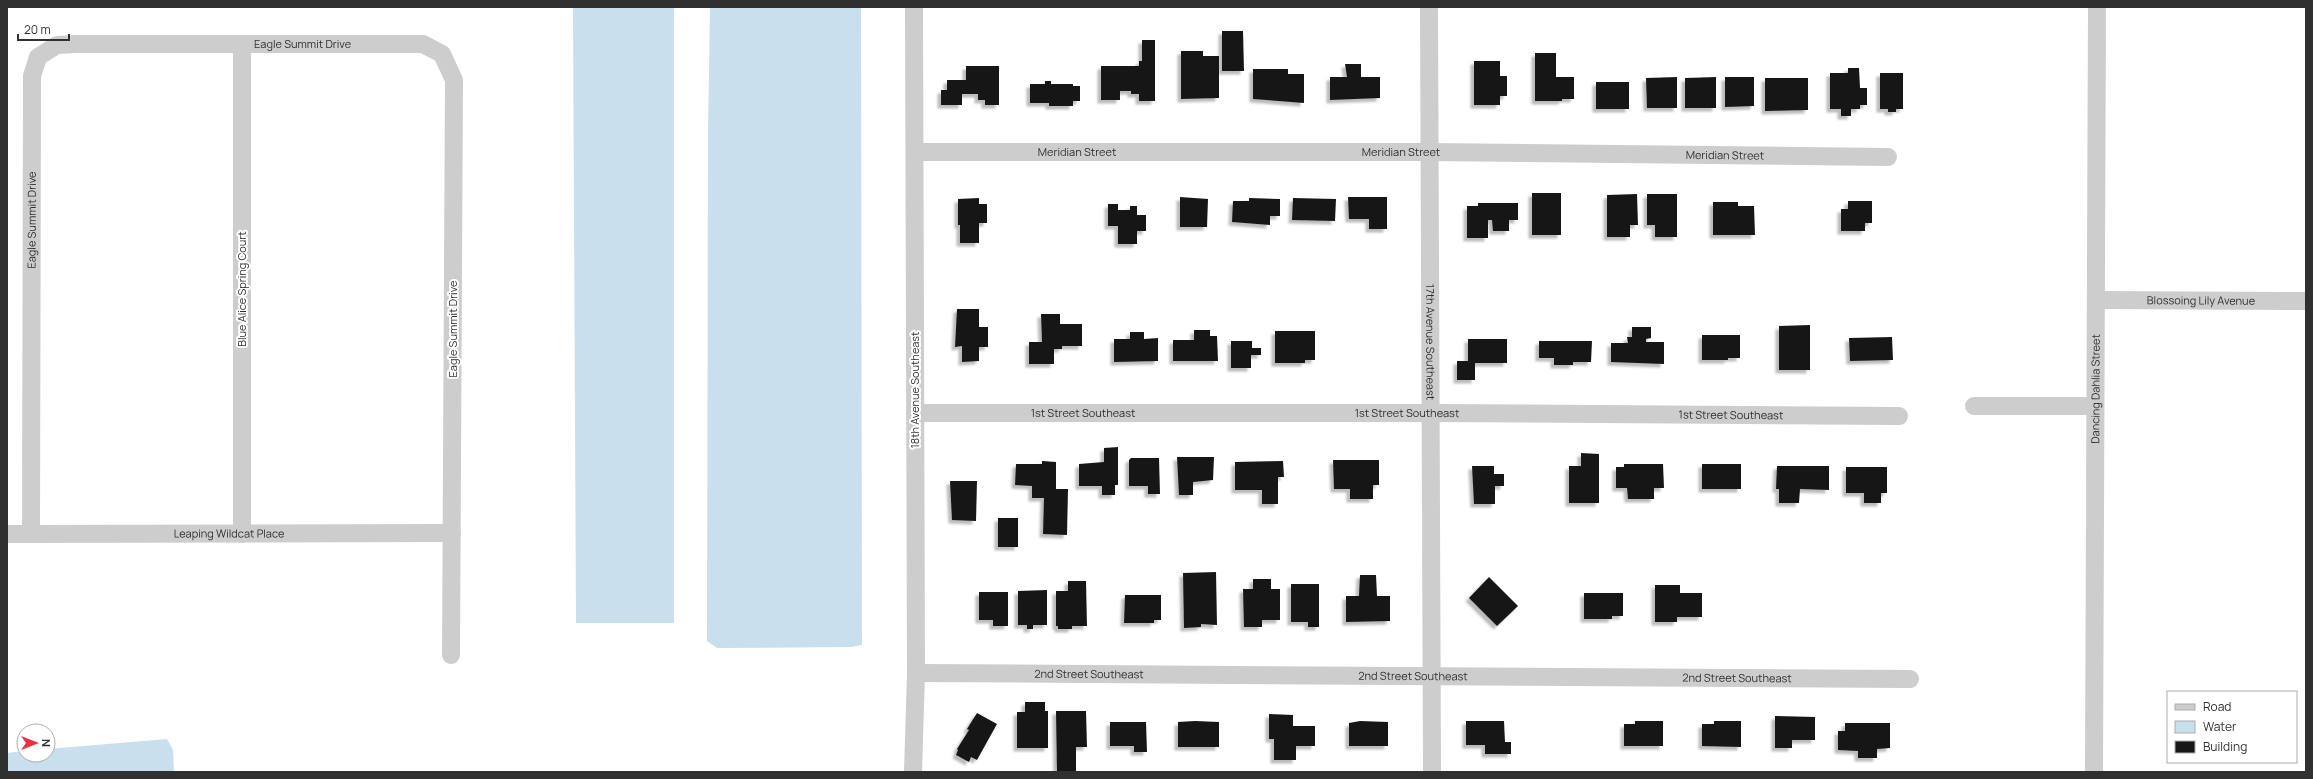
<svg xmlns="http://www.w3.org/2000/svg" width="2313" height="779" viewBox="0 0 2313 779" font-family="Manrope,sans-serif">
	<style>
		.water { fill: #c9dfed }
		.building { fill: #171717; filter: url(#shadow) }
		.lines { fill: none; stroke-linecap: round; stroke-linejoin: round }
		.minor { stroke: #cdcdcd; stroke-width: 18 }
		.labels { text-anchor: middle; stroke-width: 4; stroke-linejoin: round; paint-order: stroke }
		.street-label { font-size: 11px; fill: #303030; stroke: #fff }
	</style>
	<defs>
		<filter id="shadow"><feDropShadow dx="-3.5" dy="3.5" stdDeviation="1" flood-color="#0004"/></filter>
	</defs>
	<rect width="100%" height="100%" fill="#fff"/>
	<g class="water">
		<polygon points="573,7 674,7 674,623 576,623"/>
		<polygon points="710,7 861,7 862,645 851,647 717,648 707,641 708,132"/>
		<polygon points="167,739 173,750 174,772 7,772 7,753 24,751 24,755 48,755 48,749"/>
	</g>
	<g class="building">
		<polygon points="1222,31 1243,31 1244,71 1222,71"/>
		<polygon points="1142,40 1155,40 1155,101 1139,101 1139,94 1131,94 1131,91 1120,91 1120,100 1101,100 1101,66 1139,66 1139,61 1142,61"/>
		<polygon points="1181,51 1203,51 1203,56 1219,56 1219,98 1181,99"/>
		<polygon points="1535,53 1556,53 1556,77 1574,77 1574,99 1562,99 1562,101 1535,101"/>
		<polygon points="1474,61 1500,61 1500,76 1507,76 1507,96 1500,96 1500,105 1474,105"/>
		<polygon points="1345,64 1361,64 1361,77 1380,77 1380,98 1330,100 1330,77 1347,77"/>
		<polygon points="966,66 999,66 999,105 985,105 985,100 978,100 978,94 962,94 962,105 941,105 941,90 947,90 947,80 966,80"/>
		<polygon points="1848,68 1859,68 1860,88 1867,88 1867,105 1860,105 1860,109 1851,109 1851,116 1841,116 1841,109 1830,109 1830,73 1848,73"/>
		<polygon points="1253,69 1288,69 1288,74 1304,74 1304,103 1253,99"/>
		<polygon points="1880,73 1903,73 1903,109 1896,109 1896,112 1888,112 1888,109 1880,109"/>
		<polygon points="1677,77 1677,108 1647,108 1646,78"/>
		<polygon points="1716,77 1716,108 1685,108 1685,78"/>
		<polygon points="1725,77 1754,77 1754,106 1725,107"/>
		<polygon points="1765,78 1808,78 1808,110 1765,111"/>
		<polygon points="1045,81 1051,81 1051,84 1073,84 1073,86 1080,86 1080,101 1073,101 1073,106 1049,106 1049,103 1030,103 1030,84 1045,84"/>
		<rect x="1596" y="82" width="33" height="27"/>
		<rect x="1532" y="193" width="29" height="42"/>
		<polygon points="1637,194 1638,225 1630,225 1630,237 1607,237 1607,195"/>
		<polygon points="1647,194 1677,194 1677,237 1655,237 1655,225 1647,225"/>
		<polygon points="1180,197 1208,199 1207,227 1180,227"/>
		<polygon points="1348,197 1387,197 1387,229 1369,229 1369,219 1349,219"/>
		<polygon points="979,198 979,204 987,204 987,223 979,223 979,243 960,243 960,225 958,225 958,199"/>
		<polygon points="1249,198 1280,199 1280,216 1270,216 1270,225 1232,222 1233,201 1249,201"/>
		<polygon points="1293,198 1336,199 1335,221 1292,220"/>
		<polygon points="1848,201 1872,201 1872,223 1865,223 1865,231 1841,231 1841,209 1848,209"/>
		<polygon points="1713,202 1738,202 1738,206 1754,206 1755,235 1713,235"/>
		<polygon points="1478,203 1518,203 1518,220 1509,220 1509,231 1493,231 1492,220 1488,220 1488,238 1467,238 1467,206 1478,206"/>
		<polygon points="1108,204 1118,204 1118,210 1130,210 1130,206 1137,206 1137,215 1146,215 1146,231 1137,231 1137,244 1118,244 1118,226 1108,226"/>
		<polygon points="957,309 979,309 979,327 988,327 988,347 979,347 979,361 962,362 962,346 955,347"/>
		<polygon points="1041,314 1060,314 1060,324 1082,324 1082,346 1062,346 1062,349 1054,349 1054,364 1029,364 1029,342 1042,342"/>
		<polygon points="1810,325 1810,370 1779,370 1779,326"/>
		<polygon points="1632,327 1651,327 1651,338 1646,339 1646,342 1664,342 1664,364 1611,362 1611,343 1628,343 1627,337 1632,337"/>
		<polygon points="1194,330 1210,330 1210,336 1217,336 1218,361 1173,361 1173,340 1194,340"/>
		<polygon points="1275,331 1315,331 1315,360 1305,360 1305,363 1275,363"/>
		<polygon points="1130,332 1144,332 1144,339 1158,338 1158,361 1114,362 1114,339 1130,339"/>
		<polygon points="1702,335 1740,335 1740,358 1728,358 1728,360 1702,360"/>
		<polygon points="1892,337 1893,360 1850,361 1849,338"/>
		<polygon points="1468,339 1507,339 1507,363 1475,363 1475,380 1457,380 1457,361 1468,361"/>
		<polygon points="1231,341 1252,341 1252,348 1261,348 1261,355 1251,355 1251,368 1231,368"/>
		<polygon points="1539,341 1592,341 1591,362 1573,362 1573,365 1554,365 1554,358 1539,358"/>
		<polygon points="1118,447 1118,485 1115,485 1115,495 1102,495 1102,486 1079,486 1079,464 1104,462 1104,448"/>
		<polygon points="1581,453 1599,454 1599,503 1569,503 1569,466 1581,466"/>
		<polygon points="1177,457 1214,457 1213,480 1193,482 1193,495 1179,495"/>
		<polygon points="1131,458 1159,458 1160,494 1148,494 1148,486 1129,486 1129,460"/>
		<polygon points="1333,460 1379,460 1379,485 1373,485 1373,499 1350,499 1350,489 1334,489"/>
		<polygon points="1042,461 1056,462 1056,489 1068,489 1067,535 1043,534 1044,498 1032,498 1032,486 1015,485 1016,464 1042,464"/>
		<polygon points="1283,461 1284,477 1278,477 1278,504 1262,504 1262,490 1235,490 1235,462"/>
		<polygon points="1624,464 1663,464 1664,488 1654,488 1654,499 1628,499 1627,488 1616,488 1616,467 1624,467"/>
		<rect x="1702" y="464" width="39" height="25"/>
		<polygon points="1472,466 1494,466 1494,474 1504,474 1504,486 1495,486 1495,504 1474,504"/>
		<polygon points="1777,466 1829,466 1829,490 1800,489 1799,503 1779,503 1779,489 1776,489"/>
		<polygon points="1846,467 1887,467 1887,493 1881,493 1881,503 1864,503 1864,493 1846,493"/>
		<polygon points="950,481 977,481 976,521 952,520"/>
		<rect x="998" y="518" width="20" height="29"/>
		<polygon points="1216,572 1217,625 1201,624 1201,627 1184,628 1183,573"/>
		<polygon points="1360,575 1376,575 1377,596 1390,596 1390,621 1346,622 1346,596 1359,596"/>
		<polygon points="1489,577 1518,606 1497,626 1469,598"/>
		<polygon points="1253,579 1271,579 1271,589 1280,589 1280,620 1262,620 1262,627 1244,627 1243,589 1253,589"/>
		<polygon points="1068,581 1086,581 1087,626 1072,626 1072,629 1058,629 1058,626 1056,626 1056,591 1068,591"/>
		<polygon points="1291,584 1319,584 1319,627 1308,627 1308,622 1291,622"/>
		<polygon points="1655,585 1680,585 1680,593 1702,593 1702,617 1677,617 1677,622 1655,622"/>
		<polygon points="1047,590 1047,625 1033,625 1033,629 1027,629 1027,625 1018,625 1018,591"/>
		<polygon points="979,592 1008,592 1008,626 993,626 993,620 979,620"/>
		<polygon points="1584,593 1623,593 1623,616 1612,616 1612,619 1584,619"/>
		<polygon points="1125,595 1161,595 1161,620 1154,620 1154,623 1124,623"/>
		<polygon points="1025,702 1045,702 1045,711 1048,711 1048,748 1017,748 1017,712 1025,712"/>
		<polygon points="1056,711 1086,711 1087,747 1076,747 1076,772 1057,772"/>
		<polygon points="977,713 997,724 977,760 971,757 969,762 956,755 958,750 957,749 969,730 967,729"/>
		<polygon points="1269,714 1293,715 1293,726 1315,726 1315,746 1296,746 1296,760 1274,760 1274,739 1269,739"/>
		<polygon points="1775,716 1815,717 1815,740 1792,740 1792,748 1775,748"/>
		<polygon points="1195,721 1219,722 1219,747 1178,747 1178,722"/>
		<polygon points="1360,721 1388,722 1388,746 1349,746 1349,723"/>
		<polygon points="1466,721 1504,721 1505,742 1511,742 1511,754 1485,754 1485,745 1466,745"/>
		<polygon points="1635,721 1663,721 1663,746 1624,746 1624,724 1635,724"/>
		<polygon points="1714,721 1741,721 1741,747 1702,746 1702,724 1714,724"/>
		<polygon points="1110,722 1146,722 1147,752 1134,752 1134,746 1110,746"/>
		<polygon points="1845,723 1890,723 1890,748 1877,749 1877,758 1858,758 1858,751 1838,750 1838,731 1845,731"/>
	</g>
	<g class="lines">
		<g class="minor">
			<path id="s1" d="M1429,7l3,765"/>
			<polyline points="242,44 242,534"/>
			<path id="s2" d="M915,152h514l459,5"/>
			<path id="s3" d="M2096,300l210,1"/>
			<polyline points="1974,406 2095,406"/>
			<path id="s4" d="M915,413h515l469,3"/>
			<path id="s5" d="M7,534l445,-1"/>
			<path id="s6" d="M31,534l1,-458 6,-19 19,-12 19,-1h347l19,10 12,26 -3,575"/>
			<path id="s7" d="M916,673l994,6"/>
			<polyline points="913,772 916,673 914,7"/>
			<path id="s8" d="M2094,772l3,-765"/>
		</g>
	</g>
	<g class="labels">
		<g class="street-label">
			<text dy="4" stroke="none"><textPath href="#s6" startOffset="746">Eagle Summit Drive</textPath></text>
			<text dy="4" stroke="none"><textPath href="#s2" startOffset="162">Meridian Street</textPath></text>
			<text dy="4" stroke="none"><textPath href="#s2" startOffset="486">Meridian Street</textPath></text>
			<text dy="4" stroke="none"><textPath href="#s2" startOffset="810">Meridian Street</textPath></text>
			<text dy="4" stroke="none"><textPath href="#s6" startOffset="314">Eagle Summit Drive</textPath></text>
			<text transform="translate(242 289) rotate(-90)" y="4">Blue Alice Spring Court</text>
			<text dy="4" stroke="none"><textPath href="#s3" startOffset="105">Blossoing Lily Avenue</textPath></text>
			<text transform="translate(453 329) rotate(-90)" y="4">Eagle Summit Drive</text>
			<text dy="4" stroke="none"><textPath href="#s1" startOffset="335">17th Avenue Southeast</textPath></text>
			<text transform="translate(915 390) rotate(-90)" y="4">18th Avenue Southeast</text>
			<text dy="4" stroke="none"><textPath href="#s8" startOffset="383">Dancing Dahlia Street</textPath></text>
			<text dy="4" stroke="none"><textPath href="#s4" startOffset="168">1st Street Southeast</textPath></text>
			<text dy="4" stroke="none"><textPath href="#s4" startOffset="492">1st Street Southeast</textPath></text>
			<text dy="4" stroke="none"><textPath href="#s4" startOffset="816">1st Street Southeast</textPath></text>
			<text dy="4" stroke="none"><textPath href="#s5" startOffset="222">Leaping Wildcat Place</textPath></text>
			<text dy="4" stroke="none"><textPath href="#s7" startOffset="173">2nd Street Southeast</textPath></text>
			<text dy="4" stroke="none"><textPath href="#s7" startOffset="497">2nd Street Southeast</textPath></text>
			<text dy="4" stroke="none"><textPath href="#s7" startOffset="821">2nd Street Southeast</textPath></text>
		</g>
	</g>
	<rect width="2313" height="779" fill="none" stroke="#303030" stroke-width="16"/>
	<rect x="2167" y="691" width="130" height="72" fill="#ffffff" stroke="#acacac"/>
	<rect x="2175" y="704" width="20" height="6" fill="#cdcdcd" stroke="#acacac"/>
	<text x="2203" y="711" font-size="12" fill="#303030">Road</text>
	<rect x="2175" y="721" width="20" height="12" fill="#c9dfed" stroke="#acacac"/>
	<text x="2203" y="731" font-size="12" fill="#303030">Water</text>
	<rect x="2175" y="741" width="20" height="12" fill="#171717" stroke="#acacac"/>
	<text x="2203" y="751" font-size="12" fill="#303030">Building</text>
	<g transform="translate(36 743) rotate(90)"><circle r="19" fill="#ffffff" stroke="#acacac"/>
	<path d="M0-3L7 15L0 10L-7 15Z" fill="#e9303e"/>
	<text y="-6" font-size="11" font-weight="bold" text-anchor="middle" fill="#303030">N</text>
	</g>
	<path d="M18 34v6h51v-6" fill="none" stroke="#303030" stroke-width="2"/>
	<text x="24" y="34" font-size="12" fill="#303030" stroke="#ffffff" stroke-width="3" paint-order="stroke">20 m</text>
</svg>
